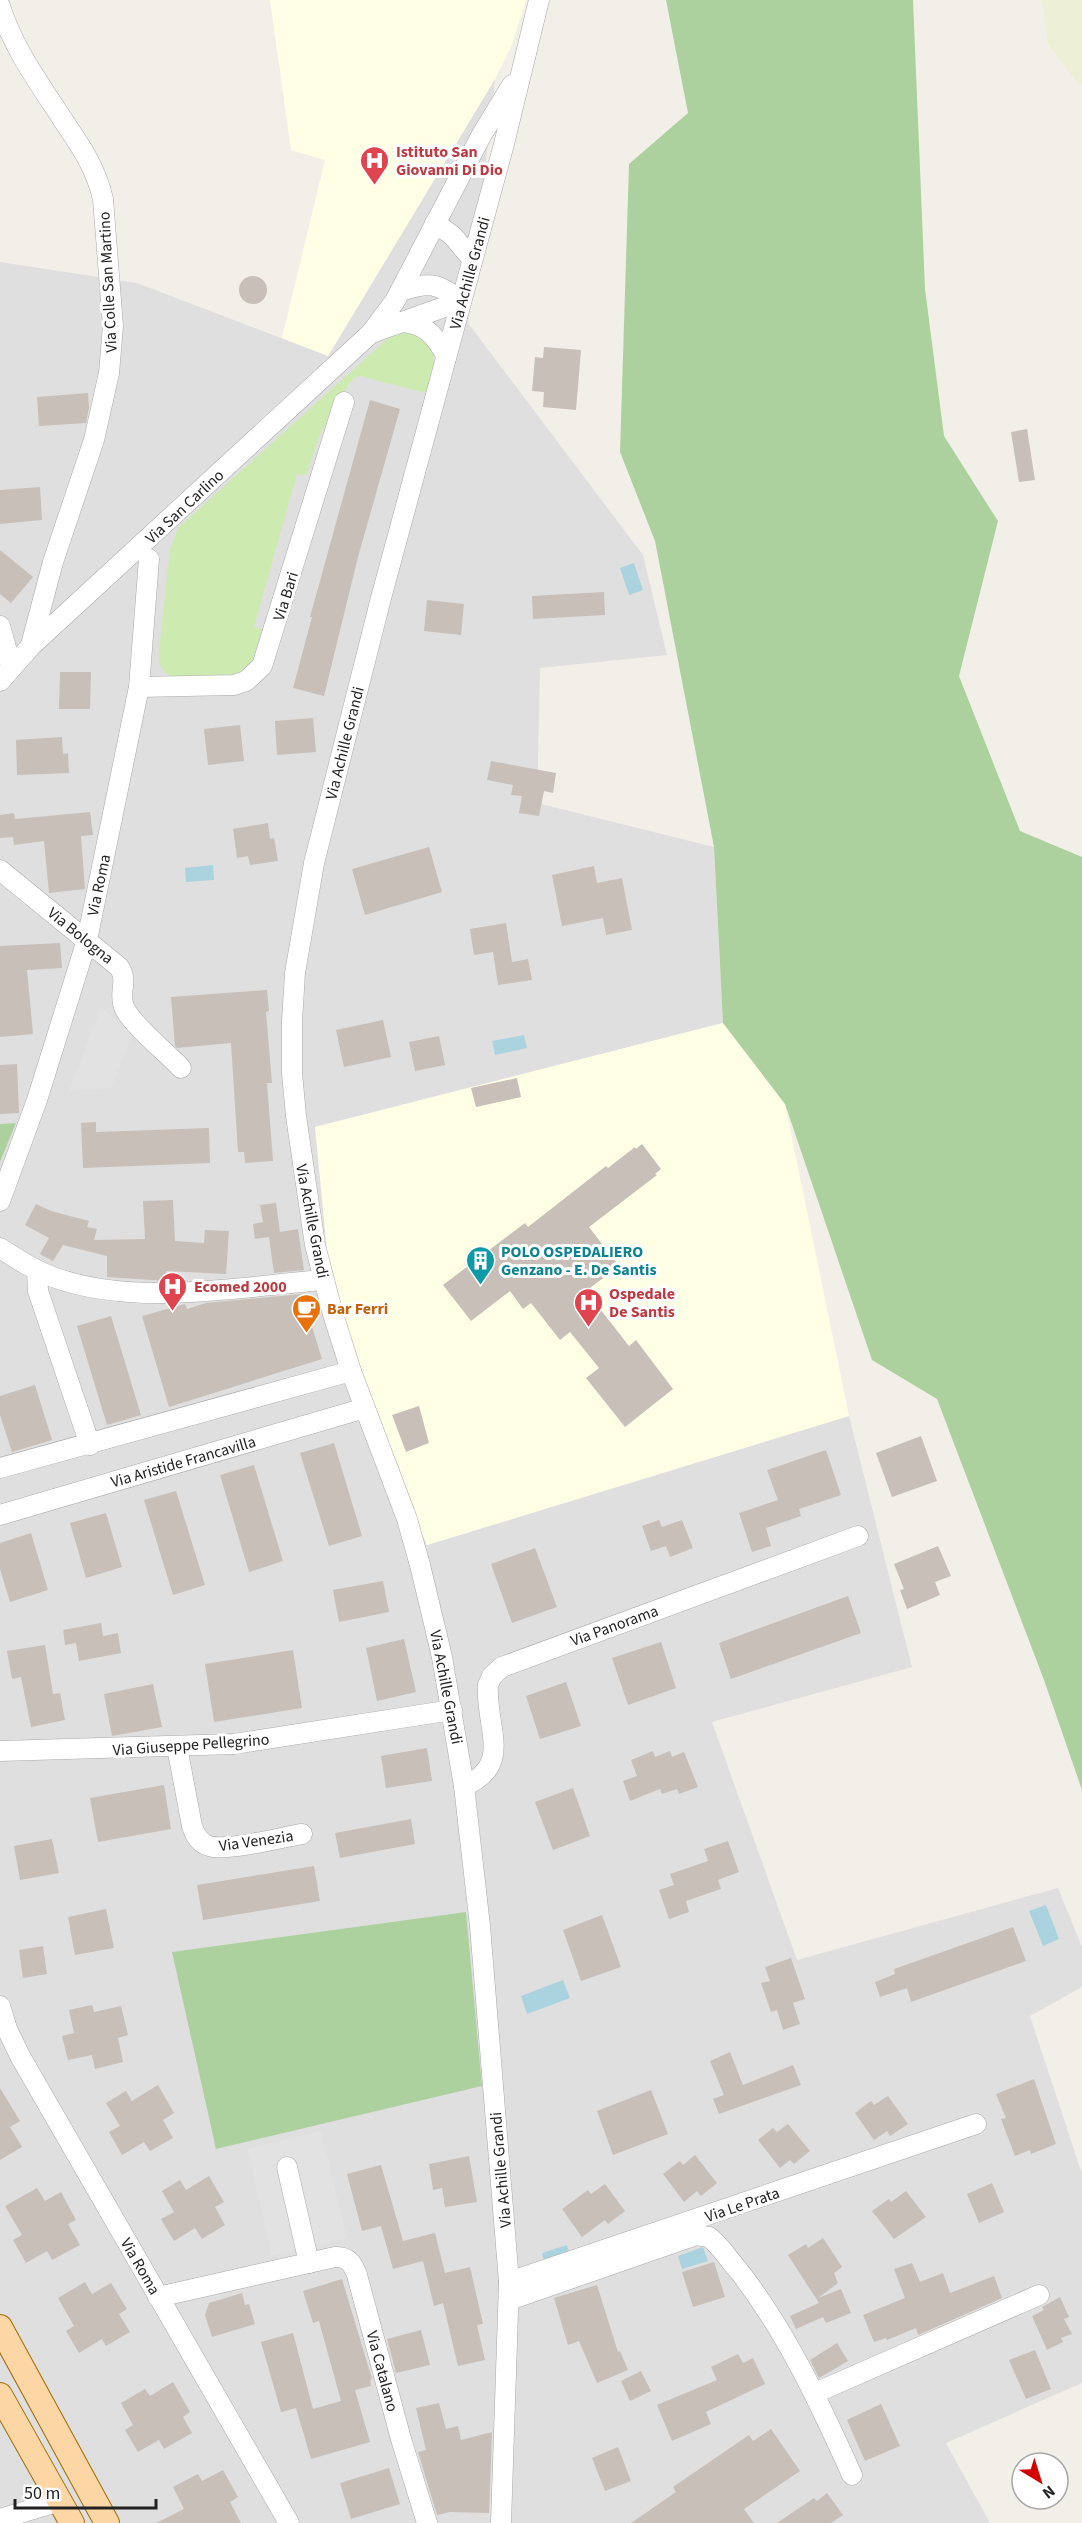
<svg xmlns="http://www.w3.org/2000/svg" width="1082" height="2523" viewBox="0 0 1082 2523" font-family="'Source Sans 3',sans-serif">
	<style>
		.residential { fill: #e0dfdf }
		.education { fill: #ffffe5 }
		.farmland { fill: #eef0d5 }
		.grass { fill: #cdebb0 }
		.forest { fill: #add19e }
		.parking { fill: #e2e2e2 }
		.water { fill: #aad3df }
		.building { fill: #c7bfb8 }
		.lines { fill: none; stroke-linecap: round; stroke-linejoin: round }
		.minor-casing { stroke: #a9a9a9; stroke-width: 21 }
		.major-casing { stroke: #a06b00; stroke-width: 26 }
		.minor { stroke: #fff; stroke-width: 20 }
		.major { stroke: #fcd6a4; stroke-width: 24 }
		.labels { text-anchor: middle; stroke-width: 6; stroke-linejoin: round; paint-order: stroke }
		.health-label { font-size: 16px; font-weight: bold; fill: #be3a42; stroke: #fff; text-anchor: start }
		.street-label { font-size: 16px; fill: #222; stroke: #fff }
		.culture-label { font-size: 16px; font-weight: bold; fill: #0d838f; stroke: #fff; text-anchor: start }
		.food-label { font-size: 16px; font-weight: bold; fill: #c56008; stroke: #fff; text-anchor: start }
	</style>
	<rect width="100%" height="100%" fill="#f2efe9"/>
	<polygon class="residential" points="495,79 468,323 643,555 667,655 540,668 537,803 714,847 723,1023 315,1127 427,1545 849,1416 912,1667 712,1722 797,1960 1058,1888 1082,1947 1082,1987 1030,2016 1082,2174 1082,2383 946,2443 990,2523 0,2523 0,262 137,283 328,356"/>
	<g class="education">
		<polygon points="270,0 526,0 511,47 495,79 328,356 282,338 325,160 291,150"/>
		<polygon points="723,1023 785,1104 849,1416 427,1545 402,1488 363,1385 329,1272 315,1127"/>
	</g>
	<polygon class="farmland" points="1042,0 1082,0 1082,85 1079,85 1048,44"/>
	<path class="grass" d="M406,331c36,13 30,31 20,62l-66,-17c-15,4 -14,20 -21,31 -3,4 -8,6 -10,10 -3,6 -1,8 -7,12l-16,46 -9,-1 -43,153 11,2c-4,19 -8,37 -29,45l-62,3c-13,-4 -16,-14 -15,-27l11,-100 8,-22 209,-189z"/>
	<g class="forest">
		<polygon points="666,0 913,0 925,289 944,436 998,521 959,676 1020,831 1082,857 1082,1790 1044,1680 937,1399 872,1360 785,1104 723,1023 714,847 655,541 620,452 629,164 688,113"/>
		<polygon points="16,1123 0,1162 0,1124"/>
		<polygon points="466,1912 482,2086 216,2149 172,1952"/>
	</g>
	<g class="parking">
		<polygon points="101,1007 132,1034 112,1088 69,1091"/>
		<polygon points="321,2131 347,2238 272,2256 247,2149"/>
	</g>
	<g class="water">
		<polygon points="634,563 643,590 629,595 620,568"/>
		<polygon points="213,865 214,880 186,882 185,868"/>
		<polygon points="524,1035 527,1048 495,1055 492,1041"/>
		<polygon points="1046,1905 1059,1939 1043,1946 1029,1911"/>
		<polygon points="563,1980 570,1998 527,2014 521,1996"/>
		<polygon points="567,2245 570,2255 545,2264 542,2253"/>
		<polygon points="703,2247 708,2261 682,2269 678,2256"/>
	</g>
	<g class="building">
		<circle cx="253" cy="290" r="14"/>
		<polygon points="544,347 581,350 576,410 543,407 544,392 532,391 535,357 543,358"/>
		<polygon points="88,393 89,408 86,423 39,426 37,397"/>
		<polygon points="370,400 400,409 358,557 324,696 293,688 312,617 310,617"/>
		<polygon points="1027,429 1035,480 1019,482 1011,432"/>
		<polygon points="40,487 42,520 0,524 0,490"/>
		<polygon points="0,550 33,577 11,603 0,594"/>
		<polygon points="604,592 605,615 533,619 532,596"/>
		<polygon points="427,600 464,604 461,635 424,631"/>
		<polygon points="60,672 91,672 90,709 59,709"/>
		<polygon points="313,718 316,752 277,755 275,721"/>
		<polygon points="240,725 244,761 208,765 204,729"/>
		<polygon points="62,737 63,754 68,753 69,773 17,775 16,740"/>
		<polygon points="491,761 556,773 553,793 544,791 539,816 519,813 522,796 511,795 513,785 487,780"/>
		<polygon points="90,812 93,835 81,836 85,889 49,893 44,841 14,845 13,837 0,838 0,815 14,813 15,819"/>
		<polygon points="268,823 270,839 274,838 278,861 250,865 248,856 237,858 233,829"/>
		<polygon points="429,847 442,892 365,915 352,869"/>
		<polygon points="594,866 597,883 622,878 632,930 606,935 603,918 562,926 552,875"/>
		<polygon points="506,923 512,962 528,959 532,980 498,985 493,952 474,955 470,929"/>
		<polygon points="60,943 62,968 27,970 33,1034 0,1037 0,946"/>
		<polygon points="267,990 269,1011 266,1012 272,1083 267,1083 273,1161 245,1163 244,1152 238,1152 231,1043 177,1048 175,1046 171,997"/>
		<polygon points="383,1020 391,1057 344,1067 336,1030"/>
		<polygon points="439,1036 445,1065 415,1071 409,1042"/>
		<polygon points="17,1064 19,1113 0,1114 0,1065"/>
		<polygon points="517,1078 521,1097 476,1107 471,1088"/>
		<polygon points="96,1122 96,1132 209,1128 210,1163 83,1168 81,1123"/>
		<polygon points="642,1144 661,1169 655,1174 657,1175 589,1227 619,1266 586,1291 629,1346 636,1340 673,1389 625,1427 586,1378 599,1368 570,1332 560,1340 531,1303 523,1309 510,1291 471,1321 443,1285 525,1223 528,1227 606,1166 608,1168 635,1147 636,1149"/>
		<polygon points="173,1200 175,1241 204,1243 205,1230 229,1231 226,1274 166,1271 167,1281 107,1277 107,1256 63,1245 53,1261 40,1254 49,1238 25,1225 36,1204 51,1211 89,1221 87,1227 97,1229 94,1240 145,1239 143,1201"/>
		<polygon points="276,1203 280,1232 298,1229 304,1270 274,1273 269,1237 255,1239 253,1224 263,1222 260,1205"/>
		<polygon points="302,1294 322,1359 169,1407 142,1316 185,1304 187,1309 206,1303"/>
		<polygon points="111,1316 141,1415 107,1425 77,1326"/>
		<polygon points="35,1385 52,1440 12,1452 0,1415 0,1396"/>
		<polygon points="419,1406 429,1443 406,1452 392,1415"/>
		<polygon points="921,1436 937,1481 892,1497 876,1453"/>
		<polygon points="334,1443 362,1536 329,1546 300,1453"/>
		<polygon points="826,1450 841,1495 799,1509 801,1516 766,1528 771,1546 752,1552 739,1513 778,1500 767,1470"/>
		<polygon points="254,1465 283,1561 249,1572 220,1475"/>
		<polygon points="176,1491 205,1585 173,1595 144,1500"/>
		<polygon points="106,1513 122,1567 86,1578 70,1523"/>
		<polygon points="659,1520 662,1527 682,1520 693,1548 670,1557 666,1546 651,1551 642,1526"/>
		<polygon points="31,1533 48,1590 10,1602 0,1569 0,1543"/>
		<polygon points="938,1546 951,1576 935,1582 940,1595 907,1609 900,1590 904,1589 894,1564"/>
		<polygon points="535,1548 557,1607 512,1623 491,1564"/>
		<polygon points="383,1581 389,1612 339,1622 333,1590"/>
		<polygon points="848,1596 861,1633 731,1679 719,1643"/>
		<polygon points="101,1623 103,1636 118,1633 121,1653 79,1661 76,1643 65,1645 63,1630"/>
		<polygon points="404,1639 416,1692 377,1701 366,1648"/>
		<polygon points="661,1642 676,1688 628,1705 612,1658"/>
		<polygon points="45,1645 53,1694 60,1693 65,1720 31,1727 21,1677 12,1679 7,1651"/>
		<polygon points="293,1650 302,1708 214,1722 205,1664"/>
		<polygon points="566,1682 581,1726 540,1739 526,1696"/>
		<polygon points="153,1684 162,1727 112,1736 104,1694"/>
		<polygon points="427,1748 432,1781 386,1788 381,1756"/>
		<polygon points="653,1751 655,1757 670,1751 672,1757 684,1752 698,1787 679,1794 677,1789 662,1794 660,1789 630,1801 623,1781 637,1776 631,1760"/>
		<polygon points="164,1785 171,1829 98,1842 90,1798"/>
		<polygon points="573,1788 590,1836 553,1850 535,1802"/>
		<polygon points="411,1819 415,1844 340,1858 335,1833"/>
		<polygon points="52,1839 59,1873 20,1880 14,1846"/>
		<polygon points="728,1841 739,1872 718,1880 721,1889 686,1901 689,1912 669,1919 659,1890 674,1885 670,1874 708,1861 704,1849"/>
		<polygon points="314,1866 320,1901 203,1920 197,1885"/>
		<polygon points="106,1909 114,1948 75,1955 68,1917"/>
		<polygon points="602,1915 621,1967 581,1981 563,1930"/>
		<polygon points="1013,1927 1026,1961 911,2002 907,1988 880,1997 875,1982 895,1974 894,1969"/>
		<polygon points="43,1946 47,1974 23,1978 19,1950"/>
		<polygon points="791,1958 805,1999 793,2003 800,2024 783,2030 777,2010 771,2012 761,1983 770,1981 765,1967"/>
		<polygon points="92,2005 94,2012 121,2006 128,2035 118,2038 123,2062 95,2069 92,2055 68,2060 62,2036 74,2033 69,2010"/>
		<polygon points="730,2052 743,2085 793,2065 801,2085 719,2114 713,2099 724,2095 710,2061"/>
		<polygon points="1034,2079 1056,2144 1031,2154 1030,2150 1015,2156 1001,2119 1006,2118 996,2094"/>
		<polygon points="158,2085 174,2113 163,2120 173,2138 150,2151 144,2142 122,2155 109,2132 120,2126 106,2103 126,2091 132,2101"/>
		<polygon points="0,2088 20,2121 10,2127 22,2147 0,2160"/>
		<polygon points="651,2090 668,2134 613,2155 597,2111"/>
		<polygon points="888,2096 908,2124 890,2136 887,2131 874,2140 855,2113 871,2101 874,2105"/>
		<polygon points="788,2124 810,2151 794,2164 790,2160 780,2168 758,2140 773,2128 777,2132"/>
		<polygon points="695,2155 717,2183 701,2196 697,2191 684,2202 663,2174 680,2161 683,2165"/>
		<polygon points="469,2156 477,2202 445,2207 442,2188 433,2190 429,2164"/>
		<polygon points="381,2165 403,2241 435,2233 445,2273 470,2267 483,2324 477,2325 485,2360 458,2366 443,2303 434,2306 423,2261 393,2269 381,2226 362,2231 347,2174"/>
		<polygon points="209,2176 224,2202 215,2207 225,2225 202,2239 195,2228 174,2241 161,2219 174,2212 162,2191 180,2180 186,2190"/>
		<polygon points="992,2183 1004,2212 979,2223 967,2194"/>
		<polygon points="605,2184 625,2211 608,2224 605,2220 582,2237 562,2209 588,2190 591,2194"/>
		<polygon points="37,2188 45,2201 61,2192 76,2220 68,2224 80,2245 52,2260 47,2251 26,2263 13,2240 22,2235 5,2206"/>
		<polygon points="906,2191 926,2217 894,2239 872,2211 889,2199 891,2202"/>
		<polygon points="823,2238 842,2267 834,2273 838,2283 818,2298 841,2289 851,2313 826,2323 823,2317 796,2329 790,2316 819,2303 788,2255 806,2244 808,2248"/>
		<polygon points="714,2262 725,2297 693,2307 682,2272"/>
		<polygon points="912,2263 920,2282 943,2273 950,2293 994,2276 1002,2298 918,2335 916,2328 887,2340 886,2338 874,2342 863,2315 905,2298 894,2269"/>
		<polygon points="342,2279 372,2379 370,2380 371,2386 355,2390 370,2442 311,2459 296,2408 281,2412 261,2342 293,2333 313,2409 341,2401 319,2321 313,2323 303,2291"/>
		<polygon points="85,2282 92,2294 111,2283 127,2309 119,2314 130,2332 106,2346 102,2339 79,2353 66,2331 74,2326 58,2298"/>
		<polygon points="597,2285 618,2352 620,2351 628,2370 597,2383 579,2341 568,2345 554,2298"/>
		<polygon points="242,2293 245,2305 249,2304 255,2324 212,2337 205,2315 209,2303"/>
		<polygon points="1060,2297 1069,2317 1064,2319 1072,2334 1061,2338 1063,2342 1047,2350 1032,2316 1044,2310 1042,2307"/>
		<polygon points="421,2330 430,2365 396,2373 387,2339"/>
		<polygon points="837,2343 848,2361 819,2378 810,2360"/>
		<polygon points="1035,2350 1051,2389 1026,2399 1009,2360"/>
		<polygon points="738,2354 743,2363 753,2358 765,2384 706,2412 711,2424 672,2441 657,2405 717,2380 711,2367"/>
		<polygon points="641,2371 651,2391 630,2401 621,2381"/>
		<polygon points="173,2382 190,2412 183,2417 192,2433 164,2449 159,2440 138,2452 125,2430 133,2425 121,2403 145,2389 150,2396"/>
		<polygon points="439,2403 446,2429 458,2426 461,2440 492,2432 489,2513 450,2512 437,2515 418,2452 426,2450 416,2408"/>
		<polygon points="881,2404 900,2446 865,2461 847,2420"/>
		<polygon points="771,2429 800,2471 744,2509 754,2523 631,2523 676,2492 673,2487 749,2435 753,2441"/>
		<polygon points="618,2447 631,2481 605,2491 592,2458"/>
		<polygon points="389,2468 400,2504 351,2519 340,2483"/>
		<polygon points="223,2470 238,2497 230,2502 241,2523 156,2523 184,2509 173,2487 198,2474 202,2481"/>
		<polygon points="827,2493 843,2515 831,2523 777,2523 814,2498 817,2501"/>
	</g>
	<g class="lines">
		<defs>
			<g id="minor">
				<path d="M0,6c13,42 39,77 63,114 17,25 33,48 40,79l10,127 -4,47 -15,67 -41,122 -22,83"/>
				<polyline points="435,223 453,236 472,259"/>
				<path d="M400,291c29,-9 37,-9 61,10"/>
				<path d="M401,322c24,1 35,14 45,34"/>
				<polyline points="374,332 461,301"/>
				<polyline points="0,626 11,666"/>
				<polyline points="0,681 31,646 371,333 395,301 481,136 512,85"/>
				<polyline points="139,687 234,685 246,681 262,666 344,402"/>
				<path d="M0,870l119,97c10,14 -1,25 5,40 7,17 43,46 57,61"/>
				<polyline points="0,1201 37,1100 87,940 139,687 149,559"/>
				<path d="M0,1248c17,11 34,22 53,29 82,30 185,10 270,3"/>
				<polyline points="37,1270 38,1291 90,1445"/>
				<polyline points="0,1468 351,1371"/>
				<polyline points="0,1515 365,1408"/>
				<path d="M177,1747l15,79c3,9 7,17 17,20 18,6 73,-9 93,-12"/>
				<polyline points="0,1751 234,1744 452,1710"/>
				<path d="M464,1786c50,-21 21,-59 24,-101l4,-9 10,-9 356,-131"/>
				<polyline points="0,2006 7,2029 20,2056 289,2523"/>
				<polyline points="287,2167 309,2263"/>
				<polyline points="509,2282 976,2124"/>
				<path d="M158,2297l177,-40c13,-1 18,7 22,18l44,164 26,84"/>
				<path d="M509,2300l187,-65 13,2c12,9 20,23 30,34 48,62 81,133 113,204"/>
				<polyline points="815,2393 1039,2295"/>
				<polyline points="0,2519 60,2501"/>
				<polyline points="501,2523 509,2282 480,1926 464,1786 442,1657 420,1565 407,1519 351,1371 333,1314 315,1245 296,1116 292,1073 292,1021 295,973 314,863 381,598 504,144 539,0"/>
			</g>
			<g id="major">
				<polyline points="0,2327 107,2523"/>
				<polyline points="0,2395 72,2523"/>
			</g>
		</defs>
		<use href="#minor" class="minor-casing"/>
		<use href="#major" class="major-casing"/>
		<use href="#minor" class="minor"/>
		<use href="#major" class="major"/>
	</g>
	<defs>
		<symbol id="hospital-pin" viewBox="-11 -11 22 30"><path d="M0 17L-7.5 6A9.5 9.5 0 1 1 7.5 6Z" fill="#e0444e" stroke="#fff"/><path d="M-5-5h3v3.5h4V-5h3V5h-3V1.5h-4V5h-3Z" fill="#fff"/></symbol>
		<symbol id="building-pin" viewBox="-11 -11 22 30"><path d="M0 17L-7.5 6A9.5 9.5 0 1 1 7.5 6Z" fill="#0f9aa8" stroke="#fff"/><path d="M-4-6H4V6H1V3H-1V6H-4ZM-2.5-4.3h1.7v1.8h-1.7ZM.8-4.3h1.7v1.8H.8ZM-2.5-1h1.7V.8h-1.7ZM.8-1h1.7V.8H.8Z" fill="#fff"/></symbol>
		<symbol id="cafe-pin" viewBox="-11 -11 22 30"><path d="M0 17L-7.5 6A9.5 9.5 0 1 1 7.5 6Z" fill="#e8710a" stroke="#fff"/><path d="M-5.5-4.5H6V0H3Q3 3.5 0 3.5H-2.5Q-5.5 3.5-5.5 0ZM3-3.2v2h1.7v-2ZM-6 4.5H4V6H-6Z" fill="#fff"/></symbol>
	</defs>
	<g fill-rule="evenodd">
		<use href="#hospital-pin" x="358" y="144" width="33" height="45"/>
		<use href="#building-pin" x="464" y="1244" width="33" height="45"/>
		<use href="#hospital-pin" x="156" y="1270" width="33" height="45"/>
		<use href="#hospital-pin" x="572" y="1286" width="33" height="45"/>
		<use href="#cafe-pin" x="290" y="1292" width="33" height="45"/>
	</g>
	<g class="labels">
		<g class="health-label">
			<text x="396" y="157">Istituto San<tspan x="396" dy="18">Giovanni Di Dio</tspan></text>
			<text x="194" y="1292">Ecomed 2000</text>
			<text x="609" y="1299">Ospedale<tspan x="609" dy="18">De Santis</tspan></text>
		</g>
		<g class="street-label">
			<text transform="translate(469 273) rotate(-75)" y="6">Via Achille Grandi</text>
			<text transform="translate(107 282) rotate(-93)" y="6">Via Colle San Martino</text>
			<text transform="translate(184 506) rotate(-43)" y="6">Via San Carlino</text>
			<text transform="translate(285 596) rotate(-73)" y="6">Via Bari</text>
			<text transform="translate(344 743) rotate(-76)" y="6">Via Achille Grandi</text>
			<text transform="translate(98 885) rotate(-78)" y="6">Via Roma</text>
			<text transform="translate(81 935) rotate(39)" y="6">Via Bologna</text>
			<text transform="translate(313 1221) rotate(79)" y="6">Via Achille Grandi</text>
			<text transform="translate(183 1461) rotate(-16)" y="6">Via Aristide Francavilla</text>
			<text transform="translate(614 1625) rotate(-20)" y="6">Via Panorama</text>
			<text transform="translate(447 1687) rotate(79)" y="6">Via Achille Grandi</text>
			<text transform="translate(191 1744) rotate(-4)" y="6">Via Giuseppe Pellegrino</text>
			<text transform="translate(256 1840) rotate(-8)" y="6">Via Venezia</text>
			<text transform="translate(500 2170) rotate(-95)" y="6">Via Achille Grandi</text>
			<text transform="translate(742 2204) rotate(-19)" y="6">Via Le Prata</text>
			<text transform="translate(141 2266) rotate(60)" y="6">Via Roma</text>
			<text transform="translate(383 2371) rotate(75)" y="6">Via Catalano</text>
		</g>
		<g class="culture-label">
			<text x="501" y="1257">POLO OSPEDALIERO<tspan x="501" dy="18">Genzano - E. De Santis</tspan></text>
		</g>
		<g class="food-label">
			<text x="327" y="1314">Bar Ferri</text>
		</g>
	</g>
	<g transform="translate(1040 2481) rotate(142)"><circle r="28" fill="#ffffff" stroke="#a7a7a7" stroke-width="1.5"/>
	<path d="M0-4.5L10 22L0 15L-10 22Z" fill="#d40000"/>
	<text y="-9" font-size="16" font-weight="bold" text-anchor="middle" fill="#222222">N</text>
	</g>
	<path d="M15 2499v9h141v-9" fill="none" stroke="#222222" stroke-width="3"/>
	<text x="24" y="2499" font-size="18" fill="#222222" stroke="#ffffff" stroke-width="4.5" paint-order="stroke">50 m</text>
</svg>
